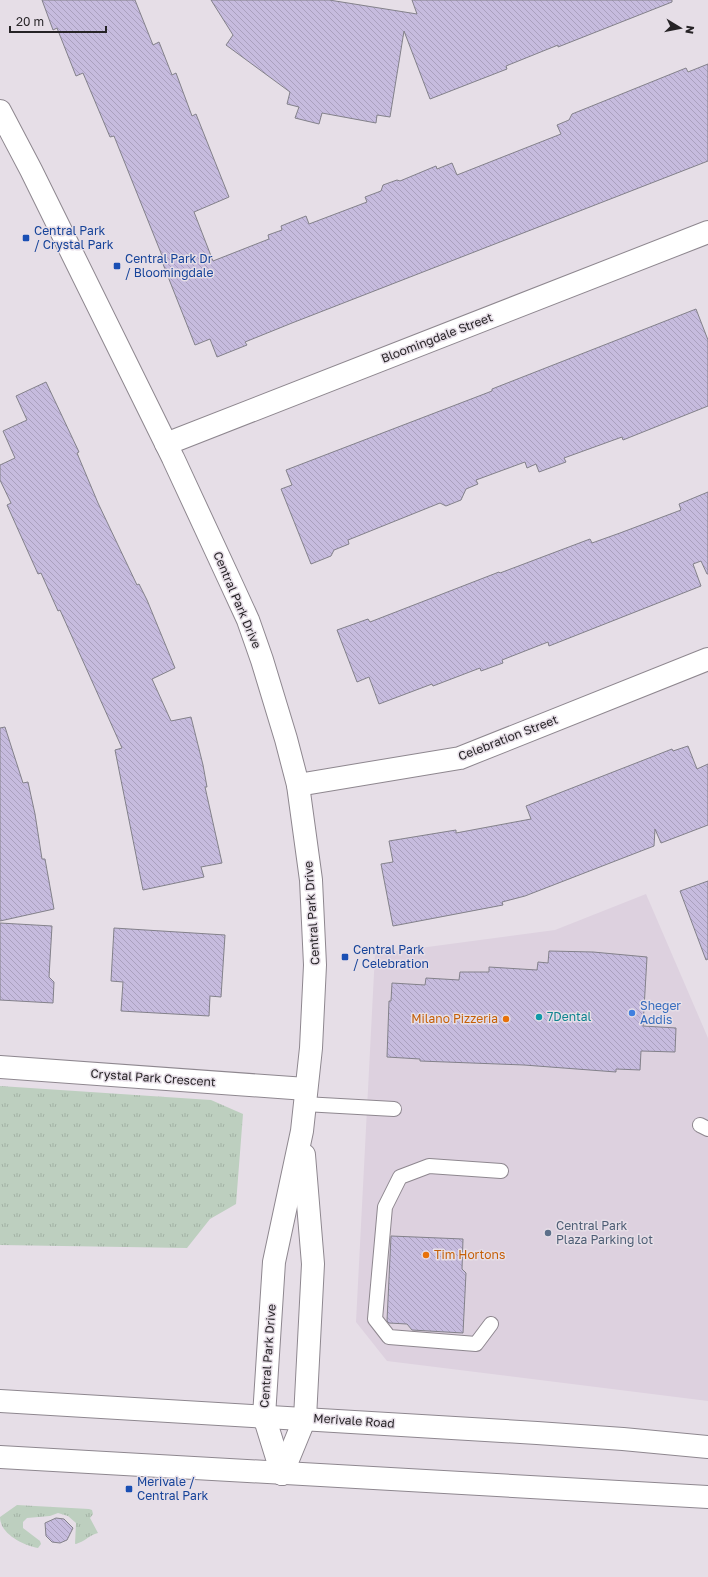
<svg xmlns="http://www.w3.org/2000/svg" width="708" height="1577" viewBox="0 0 708 1577" font-family="'Golos Text',sans-serif">
	<style>
		.built { fill: #ddd1df }
		.grass { fill: url(#grass-tufts) }
		.building { fill: url(#building-back-hatch); stroke: #83818a }
		.lines { fill: none; stroke-linecap: round; stroke-linejoin: round }
		.service-casing { stroke: #8e878f; stroke-width: 16 }
		.minor-casing { stroke: #8e878f; stroke-width: 24 }
		.tertiary-casing { stroke: #8e878f; stroke-width: 24 }
		.secondary-casing { stroke: #8e878f; stroke-width: 24 }
		.service { stroke: #fff; stroke-width: 14 }
		.minor { stroke: #fff; stroke-width: 22 }
		.tertiary { stroke: #fff; stroke-width: 22 }
		.secondary { stroke: #fff; stroke-width: 22 }
		.transit-dot { fill: #1a4fb4; stroke: #e6dee7; stroke-width: 1.5 }
		.shop-dot { fill: #3f7fe0; stroke: #e6dee7; stroke-width: 1.5 }
		.culture-dot { fill: #0f9aa8; stroke: #e6dee7; stroke-width: 1.5 }
		.food-dot { fill: #e8710a; stroke: #e6dee7; stroke-width: 1.5 }
		.service-dot { fill: #5c6f8a; stroke: #e6dee7; stroke-width: 1.5 }
		.labels { text-anchor: middle; stroke-width: 3; stroke-linejoin: round; paint-order: stroke }
		.transit-label { font-size: 12px; fill: #164399; stroke: #e6dee7; text-anchor: start }
		.street-label { font-size: 12px; fill: #262326; stroke: #e6dee7 }
		.shop-label { font-size: 12px; fill: #366cbe; stroke: #e6dee7; text-anchor: start }
		.culture-label { font-size: 12px; fill: #0d838f; stroke: #e6dee7; text-anchor: start }
		.food-label { font-size: 12px; fill: #c56008; stroke: #e6dee7; text-anchor: end }
		.service-label { font-size: 12px; fill: #4e5e75; stroke: #e6dee7; text-anchor: start }
	</style>
	<defs>
		<pattern id="grass-tufts" width="24" height="20" patternUnits="userSpaceOnUse"><rect width="24" height="20" fill="#bdcfbf"/><path d="M3 7l-1-3M5 7V3M7 7l1-3M15 17l-1-3M17 17v-4M19 17l1-3" fill="none" stroke="#a2b1a4"/></pattern>
		<pattern id="building-back-hatch" width="6" height="6" patternUnits="userSpaceOnUse"><rect width="6" height="6" fill="#c6bbde"/><path d="M-1 5l2 2M0 0l6 6M5-1l2 2" fill="none" stroke="#aaa0be"/></pattern>
	</defs>
	<rect width="100%" height="100%" fill="#e6dee7"/>
	<polygon class="built" points="646,894 708,1038 708,1401 387,1361 356,1322 375,954 555,930"/>
	<g class="grass">
		<polygon points="0,1086 211,1100 243,1114 236,1204 210,1219 187,1248 0,1245"/>
		<path d="M17,1505l72,4 3,1 1,4 -3,4 8,15c-9,2 -13,9 -23,11l1,-21 -8,-7 -10,-3 -8,3 -23,2 -4,4v6l17,13 1,3 -3,4c-15,-3 -38,-14 -38,-31z"/>
	</g>
	<g class="building">
		<polygon points="42,0 135,0 153,45 159,42 172,75 176,73 192,116 196,114 229,197 194,212 213,261 269,239 268,235 282,230 281,226 306,216 309,224 367,202 365,197 381,191 383,185 397,180 400,181 436,166 437,169 452,163 457,175 561,134 557,125 569,120 572,114 686,68 688,72 708,64 708,161 292,323 245,342 247,345 217,357 210,339 195,345 163,264 165,263 114,136 110,137 83,73 76,76 57,28 53,30"/>
		<polygon points="211,0 329,0 417,14 412,0 672,0 672,2 558,47 558,45 506,66 507,69 430,99 404,31 390,117 377,115 376,123 322,113 319,124 295,118 299,107 287,104 290,92 226,45 233,35"/>
		<polygon points="696,309 708,340 708,406 623,440 622,437 564,458 566,462 539,472 536,464 527,468 525,462 476,480 478,484 466,489 461,500 446,506 440,503 348,540 349,544 334,550 331,556 311,564 281,489 292,485 286,470 492,391 492,389"/>
		<polygon points="46,382 79,452 77,453 98,503 137,585 139,584 147,600 175,668 152,679 171,721 191,717 203,765 207,787 205,787 222,863 201,867 204,877 143,890 115,750 122,748 60,610 58,611 41,573 38,574 7,505 11,503 0,480 0,465 15,458 3,431 27,420 16,396"/>
		<polygon points="708,492 708,574 707,574 701,561 693,564 701,586 549,646 548,642 502,660 503,663 481,671 480,668 433,686 432,684 379,704 369,677 357,682 337,630 368,619 370,622 499,572 500,573 590,539 592,543 620,533 681,510 679,504"/>
		<polygon points="5,727 23,783 28,782 35,814 42,859 45,859 54,909 0,921 0,728"/>
		<polygon points="688,746 697,769 708,764 708,825 661,843 655,829 654,846 525,896 502,902 503,905 393,926 381,864 393,862 389,841 456,830 456,833 531,819 526,806 672,749 673,751"/>
		<polygon points="708,881 708,959 706,960 680,891"/>
		<polygon points="0,923 52,926 49,977 54,982 53,1003 0,1000"/>
		<polygon points="114,928 225,935 221,997 210,996 209,1016 121,1011 123,982 111,981"/>
		<polygon points="549,951 593,952 647,957 643,1026 676,1028 675,1052 641,1051 640,1070 616,1069 616,1072 524,1065 420,1061 420,1059 387,1057 389,1001 391,1001 392,983 425,985 426,978 459,980 460,972 489,972 489,967 537,970 538,962 548,963"/>
		<polygon points="391,1236 463,1239 462,1269 466,1273 463,1333 412,1330 407,1324 389,1323 387,1321"/>
		<polygon points="56,1518 64,1519 73,1528 67,1540 60,1543 52,1542 46,1536 45,1523"/>
	</g>
	<g class="lines">
		<defs>
			<g id="service">
				<polyline points="304,1104 394,1109"/>
				<polyline points="700,1125 708,1129"/>
				<polyline points="491,1324 476,1344 389,1337 375,1319 385,1207 400,1177 429,1166 501,1171"/>
			</g>
			<g id="minor">
				<polyline points="166,444 708,232"/>
				<polyline points="298,785 460,758 708,659"/>
				<polyline points="0,1067 306,1089"/>
			</g>
			<g id="tertiary">
				<polyline points="0,111 31,170 173,458 231,583 248,620 262,660 286,739 298,785 311,880 315,965 311,1048 302,1131 274,1262 264,1416 282,1474"/>
				<polyline points="282,1474 305,1418 313,1264 304,1155"/>
			</g>
			<g id="secondary">
				<polyline points="0,1401 537,1433 623,1439 708,1447"/>
				<polyline points="0,1457 708,1497"/>
			</g>
		</defs>
		<use href="#service" class="service-casing"/>
		<use href="#minor" class="minor-casing"/>
		<use href="#tertiary" class="tertiary-casing"/>
		<use href="#secondary" class="secondary-casing"/>
		<use href="#service" class="service"/>
		<use href="#minor" class="minor"/>
		<use href="#tertiary" class="tertiary"/>
		<use href="#secondary" class="secondary"/>
	</g>
	<g class="transit-dot">
		<rect x="22" y="234" width="8" height="8" rx="2"/>
		<rect x="113" y="262" width="8" height="8" rx="2"/>
		<rect x="341" y="953" width="8" height="8" rx="2"/>
		<rect x="125" y="1485" width="8" height="8" rx="2"/>
	</g>
	<circle class="shop-dot" cx="632" cy="1013" r="4"/>
	<circle class="culture-dot" cx="539" cy="1017" r="4"/>
	<g class="food-dot">
		<circle cx="506" cy="1019" r="4"/>
		<circle cx="426" cy="1255" r="4"/>
	</g>
	<circle class="service-dot" cx="548" cy="1233" r="4"/>
	<g class="labels">
		<g class="transit-label">
			<text x="34" y="235">Central Park<tspan x="34" dy="14">/ Crystal Park</tspan></text>
			<text x="125" y="263">Central Park Dr<tspan x="125" dy="14">/ Bloomingdale</tspan></text>
			<text x="353" y="954">Central Park<tspan x="353" dy="14">/ Celebration</tspan></text>
			<text x="137" y="1486">Merivale /<tspan x="137" dy="14">Central Park</tspan></text>
		</g>
		<g class="street-label">
			<text transform="translate(437 338) rotate(-21)" y="4">Bloomingdale Street</text>
			<text transform="translate(237 600) rotate(67)" y="4">Central Park Drive</text>
			<text transform="translate(508 738) rotate(-21)" y="4">Celebration Street</text>
			<text transform="translate(312 913) rotate(-94)" y="4">Central Park Drive</text>
			<text transform="translate(153 1078) rotate(4)" y="4">Crystal Park Crescent</text>
			<text transform="translate(268 1356) rotate(-86)" y="4">Central Park Drive</text>
			<text transform="translate(354 1421) rotate(4)" y="4">Merivale Road</text>
		</g>
		<g class="shop-label">
			<text x="640" y="1010">Sheger<tspan x="640" dy="14">Addis</tspan></text>
		</g>
		<g class="culture-label">
			<text x="547" y="1021">7Dental</text>
		</g>
		<g class="food-label">
			<text x="498" y="1023">Milano Pizzeria</text>
			<text x="434" y="1259" text-anchor="start">Tim Hortons</text>
		</g>
		<g class="service-label">
			<text x="556" y="1230">Central Park<tspan x="556" dy="14">Plaza Parking lot</tspan></text>
		</g>
	</g>
	<g transform="translate(680 28) rotate(100)" stroke="#e6dee7" stroke-width="3" paint-order="stroke">
	<path d="M0-3L7 15L0 10L-7 15Z" fill="#262326"/>
	<text y="-6" font-size="11" font-weight="bold" text-anchor="middle" fill="#262326">N</text>
	</g>
	<path d="M10 26v6h96v-6" fill="none" stroke="#262326" stroke-width="2"/>
	<text x="16" y="26" font-size="12" fill="#262326" stroke="#e6dee7" stroke-width="3" paint-order="stroke">20 m</text>
</svg>
